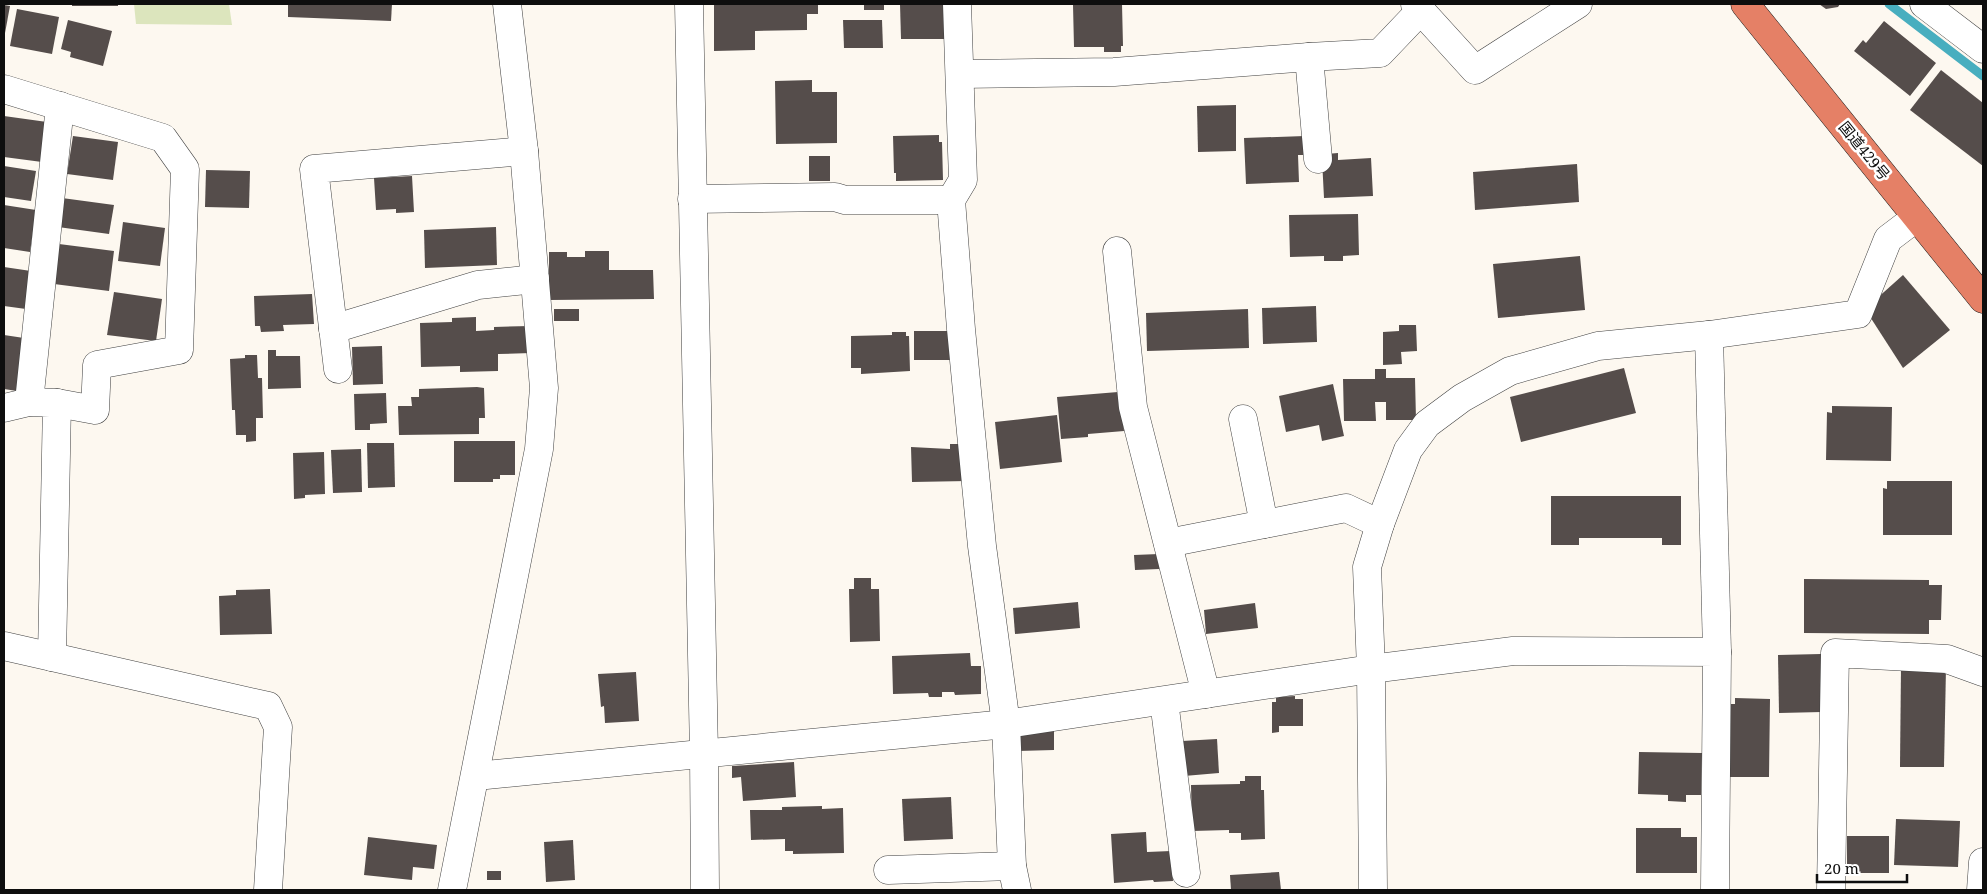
<svg xmlns="http://www.w3.org/2000/svg" width="1987" height="894" viewBox="0 0 1987 894" font-family="'Noto Serif','Noto Sans JP',serif">
	<style>
		.green { fill: #dce5bd }
		.lines { fill: none; stroke-linecap: round; stroke-linejoin: round }
		.stream { stroke: #48aebf; stroke-width: 9 }
		.building { fill: #554d4b }
		.street-casing { stroke: #414141; stroke-width: 29 }
		.highway-casing { stroke: #1f1f1f; stroke-width: 29 }
		.street { stroke: #fff; stroke-width: 28 }
		.highway { stroke: #e58066; stroke-width: 28 }
		.labels { text-anchor: middle; stroke-width: 5; stroke-linejoin: round; paint-order: stroke }
		.street-label { font-size: 15px; fill: #0e0e0e; stroke: #fff }
	</style>
	<rect width="100%" height="100%" fill="#fdf8f0"/>
	<polygon class="green" points="134,4 229,4 232,25 136,24"/>
	<g class="lines">
		<polyline class="stream" points="1889,4 1983,76"/>
	</g>
	<g class="building">
		<rect x="72" y="4" width="46" height="2"/>
		<polygon points="288,4 392,4 391,21 288,17"/>
		<polygon points="714,4 818,4 818,14 807,14 807,30 755,31 755,50 714,51"/>
		<rect x="864" y="4" width="20" height="6"/>
		<polygon points="900,4 946,4 946,39 901,39"/>
		<polygon points="1090,4 1122,4 1123,46 1121,46 1121,52 1104,52 1104,47 1074,47 1073,5"/>
		<polygon points="1819,4 1840,4 1838,7 1826,9"/>
		<polygon points="4,5 10,6 5,33 4,33"/>
		<polygon points="17,9 59,17 52,54 10,46"/>
		<polygon points="68,20 112,31 103,66 70,57 71,52 61,49"/>
		<polygon points="843,20 882,20 883,48 844,48"/>
		<polygon points="1884,21 1936,63 1910,96 1854,51 1863,40 1866,43"/>
		<polygon points="1941,70 1983,103 1983,166 1910,110"/>
		<polygon points="812,80 812,92 837,92 837,143 776,144 775,81"/>
		<polygon points="1236,105 1236,151 1198,152 1197,106"/>
		<polygon points="4,116 47,122 42,162 4,157"/>
		<polygon points="939,135 939,142 942,142 943,180 896,181 896,173 894,173 893,136"/>
		<polygon points="73,136 118,142 113,180 67,174"/>
		<polygon points="1305,136 1306,155 1298,155 1299,182 1246,184 1244,138"/>
		<polygon points="1338,153 1338,160 1371,158 1373,196 1324,198 1322,159 1326,154"/>
		<rect x="809" y="156" width="21" height="25"/>
		<polygon points="1577,164 1579,202 1475,210 1473,172"/>
		<polygon points="4,166 36,171 31,201 4,197"/>
		<polygon points="206,170 250,171 249,208 205,207"/>
		<polygon points="412,176 414,212 396,213 396,209 376,210 374,178"/>
		<polygon points="62,198 114,205 109,234 58,227"/>
		<polygon points="4,205 36,210 30,252 4,248"/>
		<polygon points="1358,214 1359,255 1343,256 1343,261 1324,261 1324,256 1290,257 1289,215"/>
		<polygon points="123,222 165,228 160,266 118,261"/>
		<polygon points="496,227 497,265 425,268 424,230"/>
		<polygon points="59,244 114,251 109,291 54,284"/>
		<polygon points="585,251 609,251 609,270 653,270 654,299 549,300 549,252 567,252 567,257 585,257"/>
		<polygon points="1580,256 1585,310 1498,318 1493,264"/>
		<polygon points="4,267 31,271 26,309 4,306"/>
		<polygon points="1903,275 1950,330 1903,368 1865,309"/>
		<polygon points="114,292 162,299 156,341 107,335"/>
		<polygon points="312,294 314,324 283,325 284,331 261,332 260,326 255,326 254,296"/>
		<polygon points="1316,306 1317,342 1263,344 1262,308"/>
		<rect x="554" y="309" width="25" height="12"/>
		<polygon points="1248,309 1249,348 1147,351 1146,313"/>
		<polygon points="476,317 476,331 494,330 494,327 530,326 531,353 498,354 498,371 460,372 460,366 421,367 420,323 452,322 452,318"/>
		<polygon points="1399,325 1416,325 1417,351 1401,352 1402,364 1383,365 1383,332 1399,331"/>
		<polygon points="914,331 955,331 956,360 914,360"/>
		<polygon points="892,332 906,332 906,336 909,336 910,371 861,374 861,368 851,368 851,336 892,335"/>
		<polygon points="4,335 24,338 17,391 4,389"/>
		<polygon points="382,346 383,384 353,385 352,347"/>
		<polygon points="268,350 276,350 276,356 300,356 301,388 268,389"/>
		<polygon points="245,355 257,355 258,378 262,378 263,418 256,418 256,441 246,442 246,435 236,435 235,410 232,410 230,359 245,358"/>
		<polygon points="1624,368 1636,413 1521,442 1510,397"/>
		<polygon points="1375,369 1386,369 1386,378 1415,378 1416,420 1386,420 1386,402 1375,402 1376,421 1344,421 1343,379 1375,379"/>
		<polygon points="1333,384 1344,436 1322,441 1319,425 1286,432 1279,396"/>
		<polygon points="477,387 484,388 485,418 479,418 479,434 399,435 398,406 412,406 411,397 419,397 419,389"/>
		<polygon points="1118,392 1119,409 1122,408 1124,431 1088,434 1088,437 1061,439 1057,397"/>
		<polygon points="386,393 387,423 370,424 370,430 355,430 354,394"/>
		<polygon points="1832,406 1892,407 1891,461 1826,460 1827,412 1832,413"/>
		<polygon points="1057,415 1062,462 1000,469 995,422"/>
		<polygon points="454,441 515,441 515,475 500,475 500,479 493,479 493,482 454,482"/>
		<polygon points="367,443 394,443 395,487 368,488"/>
		<polygon points="950,444 967,444 968,481 912,482 911,447 950,449"/>
		<polygon points="361,449 362,492 333,493 331,450"/>
		<polygon points="324,452 325,494 305,495 305,498 294,499 293,453"/>
		<polygon points="1887,481 1952,481 1952,535 1883,535 1883,488 1887,489"/>
		<polygon points="1551,496 1681,496 1681,545 1662,545 1662,538 1579,538 1579,545 1551,545"/>
		<polygon points="1159,554 1159,569 1135,570 1134,555"/>
		<polygon points="854,578 871,578 871,589 879,589 880,641 850,642 849,589 854,589"/>
		<polygon points="1804,579 1929,580 1929,585 1942,585 1941,620 1929,620 1929,634 1804,633"/>
		<polygon points="270,589 272,634 220,635 219,596 236,595 236,590"/>
		<polygon points="1078,602 1080,628 1015,634 1013,608"/>
		<polygon points="1255,603 1258,628 1206,634 1204,610"/>
		<polygon points="970,653 971,666 981,666 981,694 955,695 954,692 942,692 942,697 929,697 928,693 893,694 892,656"/>
		<polygon points="1821,654 1822,712 1779,713 1778,655"/>
		<polygon points="1901,667 1946,668 1944,767 1900,767"/>
		<polygon points="636,672 639,721 605,723 604,706 601,707 598,674"/>
		<polygon points="1295,696 1295,699 1303,699 1303,726 1279,726 1279,732 1272,733 1272,702 1276,702 1276,697"/>
		<polygon points="1735,698 1770,699 1769,777 1729,777 1730,704 1735,704"/>
		<polygon points="1054,729 1054,750 1018,751 1017,730"/>
		<polygon points="1217,739 1219,773 1184,776 1182,741"/>
		<polygon points="1639,752 1702,753 1701,795 1686,795 1686,802 1668,801 1668,795 1638,794"/>
		<polygon points="794,762 796,797 743,801 741,777 732,778 732,766"/>
		<polygon points="1245,776 1261,776 1261,790 1264,790 1265,839 1241,840 1241,833 1229,833 1229,830 1192,831 1191,785 1240,784 1240,781 1245,781"/>
		<polygon points="951,797 953,839 904,841 902,799"/>
		<polygon points="822,806 822,809 843,808 844,853 793,854 793,851 785,851 785,839 751,840 750,810 782,810 782,807"/>
		<polygon points="1896,819 1960,821 1958,867 1894,865"/>
		<polygon points="1636,828 1681,828 1681,837 1697,837 1697,873 1636,873"/>
		<polygon points="1146,832 1147,852 1171,851 1173,881 1154,882 1153,880 1114,883 1111,834"/>
		<rect x="1847" y="836" width="42" height="37"/>
		<polygon points="368,837 437,845 434,869 413,867 412,880 364,875"/>
		<polygon points="573,840 575,880 546,882 544,842"/>
		<rect x="487" y="871" width="14" height="9"/>
		<polygon points="1279,872 1281,890 1231,890 1230,875"/>
	</g>
	<g class="lines">
		<defs>
			<g id="street">
				<polyline points="689,4 704,754 705,890"/>
				<polyline points="957,4 963,180 951,200 961,329 982,546 1006,724 1012,866 1017,890"/>
				<polyline points="1415,4 1475,70 1578,4"/>
				<polyline points="1924,4 1983,49"/>
				<polyline points="1309,57 1318,159"/>
				<polyline points="960,74 1114,72 1309,57 1380,53 1421,10"/>
				<polyline points="4,89 163,138 185,169 179,350 97,365 95,410 57,403"/>
				<polyline points="692,199 835,197 845,200 951,200"/>
				<polyline points="1117,251 1133,407 1206,694"/>
				<polyline points="333,329 478,285 535,279"/>
				<polyline points="1709,335 1717,652"/>
				<polyline points="338,369 314,169 524,151"/>
				<polyline points="29,402 60,106"/>
				<polyline points="4,408 29,402 57,403 52,657"/>
				<polyline points="1243,419 1264,524"/>
				<polyline points="1168,543 1346,508 1380,524"/>
				<polyline points="4,646 268,706 278,727 268,890"/>
				<polyline points="1164,701 1186,873"/>
				<polyline points="476,776 1006,724 1371,669 1513,651 1717,652 1715,890"/>
				<polyline points="888,870 1012,866"/>
				<polyline points="452,890 539,449 544,388 524,151 507,4"/>
				<polyline points="1373,890 1371,669 1367,567 1380,524 1408,450 1427,424 1462,398 1510,371 1598,346 1709,335 1858,314 1888,239 1917,217"/>
				<polyline points="1831,890 1835,653 1947,659 1983,672"/>
				<polyline points="1981,890 1983,862"/>
			</g>
			<polyline id="highway" points="1745,4 1983,299"/>
		</defs>
		<use href="#street" class="street-casing"/>
		<use href="#highway" class="highway-casing"/>
		<use href="#street" class="street"/>
		<use href="#highway" class="highway"/>
	</g>
	<g class="labels">
		<g class="street-label">
			<text transform="translate(1864 151) rotate(51)" y="5">国道429号</text>
		</g>
	</g>
	<rect width="1987" height="894" fill="none" stroke="#0e0e0e" stroke-width="10"/>
	<path d="M1817 874v8h90v-8" fill="none" stroke="#0e0e0e" stroke-width="2.5"/>
	<text x="1824" y="874" font-size="15" fill="#0e0e0e" stroke="#ffffff" stroke-width="4" paint-order="stroke">20 m</text>
</svg>
